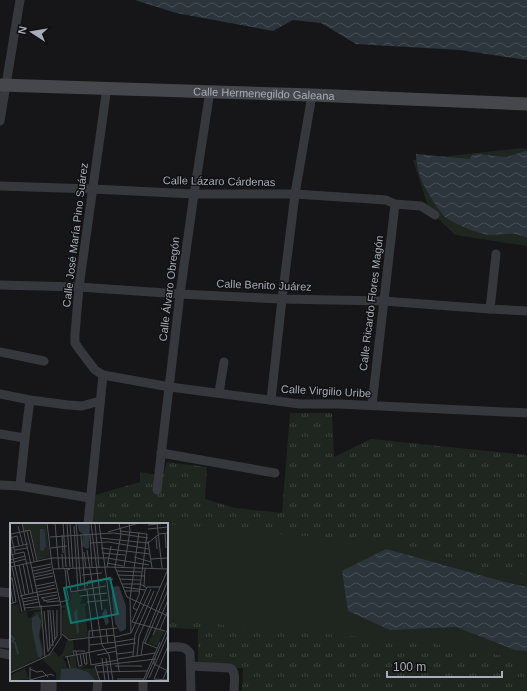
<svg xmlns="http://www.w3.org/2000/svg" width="527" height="691" viewBox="0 0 527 691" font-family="Arial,sans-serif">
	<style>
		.grass { fill: url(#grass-tufts) }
		.park { fill: #1e261f }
		.water { fill: url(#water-waves) }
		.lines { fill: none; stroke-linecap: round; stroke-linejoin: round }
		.street { stroke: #37383d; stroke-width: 9 }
		.secondary { stroke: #45474d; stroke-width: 13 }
		.labels { text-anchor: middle; stroke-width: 3; stroke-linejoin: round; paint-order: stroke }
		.street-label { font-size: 11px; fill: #a8adb8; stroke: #111113 }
		.inset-river { fill: none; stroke: #2c353c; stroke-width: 2 }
		.inset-road { fill: none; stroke: #505258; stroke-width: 1 }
		.view { fill: #0f766e; fill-opacity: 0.15; stroke: #0f766e; stroke-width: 2 }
		.inset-edge { fill: none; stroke: #a8adb8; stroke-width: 2 }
	</style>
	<defs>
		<pattern id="grass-tufts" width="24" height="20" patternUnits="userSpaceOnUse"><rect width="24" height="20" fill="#1e261f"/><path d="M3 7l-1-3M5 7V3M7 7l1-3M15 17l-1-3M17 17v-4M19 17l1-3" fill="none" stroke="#3c433d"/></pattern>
		<pattern id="water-waves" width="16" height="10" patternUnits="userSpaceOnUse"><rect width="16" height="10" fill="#2c353c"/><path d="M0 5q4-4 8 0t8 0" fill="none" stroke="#485056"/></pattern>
	</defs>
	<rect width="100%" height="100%" fill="#161618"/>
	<polygon class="grass" points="290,413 332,413 334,457 371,439 527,455 527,691 242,691 243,668 198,668 198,629 167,628 167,524 92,524 95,495 140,482 140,472 163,476 167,462 207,467 205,499 235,508 282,513"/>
	<g class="park">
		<polygon points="521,148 527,149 527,246 455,235 429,210 413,160"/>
		<polygon points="109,519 398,544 469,565 527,575 527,660 429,643 167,620 167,524 99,524 102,520"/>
	</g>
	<g class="water">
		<polygon points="135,0 527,0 527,60 460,50 356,44 321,23 293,20 273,31 176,13"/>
		<path d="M525,151h2v86c-4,-1 -8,-2 -12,-3 -8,-1 -17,1 -25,1 -12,-1 -35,-11 -45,-18 -3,-3 -6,-7 -8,-10 -11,-16 -21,-33 -21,-53l54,5 1,-3 6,-2 30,3z"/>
		<polygon points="386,549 505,582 527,587 527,651 515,650 456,627 390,630 348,611 342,571"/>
	</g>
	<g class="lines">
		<g class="street">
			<polyline points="107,87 79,287 75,334 75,343 79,349 95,370 103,375 170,387 300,404 339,404 527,413"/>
			<polyline points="0,121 20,0"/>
			<polyline points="0,186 93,189 194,194 295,194 386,200 395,204 421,206 435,215"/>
			<polyline points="0,285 79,287 180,294 282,299 383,301 490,309 527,311"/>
			<polyline points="490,309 496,254"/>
			<polyline points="0,352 44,361"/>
			<polyline points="219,393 224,362"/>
			<polyline points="0,394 30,400 68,405 82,406 100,401"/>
			<polyline points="271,400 282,299 295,194 312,95"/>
			<polyline points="372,405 395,204"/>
			<polyline points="0,434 25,438"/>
			<polyline points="161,453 275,473"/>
			<polyline points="0,485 20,486 90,498"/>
			<polyline points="20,486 25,438 30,400"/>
			<polyline points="157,490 180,294 194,194 210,91"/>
			<polyline points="88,524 103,375"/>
			<polyline points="0,592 11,593"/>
			<polyline points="0,643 11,644"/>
			<path d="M167,647c9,0 18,-2 23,6l1,38"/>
			<polyline points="0,653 11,655"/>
			<path d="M191,666l39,2c7,4 4,15 4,23"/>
			<polyline points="143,680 143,691"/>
			<polyline points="45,691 45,680"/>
			<polyline points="52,691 52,680"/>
			<polyline points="97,691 98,680"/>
		</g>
		<path class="secondary" id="s1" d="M0,85l312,10 215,9"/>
	</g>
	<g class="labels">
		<g class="street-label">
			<text dy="4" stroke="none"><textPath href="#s1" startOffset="264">Calle Hermenegildo Galeana</textPath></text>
			<text transform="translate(219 181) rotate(1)" y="4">Calle Lázaro Cárdenas</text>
			<text transform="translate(75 235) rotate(-83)" y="4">Calle José María Pino Suárez</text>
			<text transform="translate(264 285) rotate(2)" y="4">Calle Benito Juárez</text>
			<text transform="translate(169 289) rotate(-83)" y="4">Calle Álvaro Obregón</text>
			<text transform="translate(371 303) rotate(-83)" y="4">Calle Ricardo Flores Magón</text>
			<text transform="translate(326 391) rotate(3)" y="4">Calle Virgilio Uribe</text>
		</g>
	</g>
	<g transform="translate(10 523)">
		<rect width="158" height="158" fill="#161618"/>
		<path d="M68,68l4,8 -2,5 7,-1 -2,4 3,30 -21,2 -3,-2 -2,-7 1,-20 3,-1 -5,-2 10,-7 -1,-6zM8,81l2,9 21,-7v4l-14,1 1,7h3l3,-6 7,-1 1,15 -3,7 -2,-18h-3l11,40 -35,18v-68zM146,106l8,2 -7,15 -9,-3zM57,117h6l1,9 -3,6 -8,2 5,12h-4l-4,12h-4v-8l-14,-14 12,-8 5,6 4,-4z" fill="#1e261f"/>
		<path d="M65,132l2,13 -18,8 -1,-17h4l2,10h4l2,-1v-12zM15,145l4,11 -19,2 1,-6z" fill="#1e261f"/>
		<path d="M12,0l24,1 4,33 -12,3 -8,-30 -6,2zM67,70l4,40 -5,2 -2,-3 -3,-38zM80,141l-10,5 15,-1 5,13h-42v-12h20l-1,-2z" fill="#1e261f"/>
		<path d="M67,0h12l1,4 -1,21 -2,1 -5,-3 1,-12 -4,-3zM30,6h4l1,4 1,13 -3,5 -3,-1zM109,63l7,20v23l-6,3 -5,-9 -3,-26v-10zM96,85l3,14 -3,4 -4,-12zM67,86l2,23 -2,2 -3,-21zM27,91l4,7 -2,16 4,17 -2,4 -3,-1 -6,-28v-11zM65,145l13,4 8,9h-36l1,-12z" fill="#2c353c"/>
		<path class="inset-river" d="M0,112l4,4 -2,2 3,2 3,11"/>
		<path class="inset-road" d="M12,0l18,83M45,0l4,46M53,0l3,44M57,0l3,44M60,0l3,45M66,0l5,63M81,0l11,87M85,0l4,45M89,0l20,148M109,0l2,11 -6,33 12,30 41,19M147,0l5,45M138,2l19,-2M8,3l5,19M64,3l4,65M138,6l20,-2M0,8l5,22M17,8l7,30M110,8l27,3M98,9l31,-9M155,10l1,15M1,11l19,-4 7,31M71,11l4,57M80,11l2,34M52,12l1,18M40,14l64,-4 34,5M146,14l1,12M0,15l7,-2 2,9M90,15l48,5 11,-9 9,-1M138,18l4,27M80,20l19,-1 40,7M0,21l15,67M0,25l18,-4M41,25l16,-2M91,25l49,6M5,27l12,-2M77,27l15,95 7,10 4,26M14,29l9,41M74,29l2,16M92,30l23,2M52,31l1,14M0,32l14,-3M124,34l17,5M141,36l16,-1M0,37l15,-4M0,40l16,-4M97,40l16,3M13,41l6,30M9,42l6,30M0,44l42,-9h55l42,7M2,44l10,45M97,44l4,-21M114,44l6,-36 -1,-8M22,45l19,-4M55,45l2,23M43,46l54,-2 61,2M60,46l-3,1 4,22 35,-6M23,48l18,-4M107,48l24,1M24,51l18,-4M72,52l20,-2M108,52l26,1M24,54l19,-4M0,55h2l4,24 -6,2M110,56l20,1M24,57l19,-4M0,61l3,19M112,61h18l7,4M26,63l19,-4M77,63l1,-5 25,-2M134,63l1,-18M113,64l22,3M150,64h-13l-15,35 33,9M27,66l18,-4M77,67l6,47M115,68h14M28,72l19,-3M10,73l36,-8M70,73l27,-3M31,75l16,-3M32,75l5,4 12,-1M12,76l16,-3M33,78l15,-3M13,79l15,-3M50,79l9,-2 -2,-9M77,79l21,-2M14,82l15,-3M31,82l4,52M14,85l36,-3M38,87l2,39M40,87l3,36M43,87l2,29M127,87l-4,-2 6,-13 8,-61M34,88l4,41M107,105l-28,3v21l2,13 27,-5M96,106l2,14M150,106l8,-19M121,110l-1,-34 9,-67M121,110l20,-44M52,111l7,6 45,-5M143,112l15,-35M105,114l16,-4M106,119l18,-3M133,120l25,-63M134,120l13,5M135,120l23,-53M79,122l27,-3M106,123l20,-3M158,123l-14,33 14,1M38,128l9,-15v-26M66,128l3,15 3,-1 -2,-11M73,130l2,11h2l-1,-11M107,131l16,-2M64,132l-1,-4h12M87,132l20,-4M131,132l2,-12M57,133l3,12M123,133l2,-21 19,-44M127,133l2,-20 29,-67M55,134l51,-10M92,135l3,23M96,135l3,23M108,136l37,-6M144,138v3l14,7M105,143h27M20,146l7,3 5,-1 6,6M87,149l50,-1M0,150l39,-18 12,-18v-31l-9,-41 -5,-42M139,155l19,-43M107,156h27M153,156l5,-11M20,157l21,-6 3,2M20,158v-14M90,158l-5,-15 61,-7M133,158l17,-39M135,158l23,-53"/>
		<path class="view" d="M100,55l8,36 -47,9 -7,-35z"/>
		<rect width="158" height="158" class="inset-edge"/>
	</g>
	<g transform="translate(32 32) rotate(282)" stroke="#111113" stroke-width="3" paint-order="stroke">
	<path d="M0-3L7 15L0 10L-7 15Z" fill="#a8adb8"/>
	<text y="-6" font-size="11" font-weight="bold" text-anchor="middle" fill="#a8adb8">N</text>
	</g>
	<path d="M387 671v6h115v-6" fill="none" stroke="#a8adb8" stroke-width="2"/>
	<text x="393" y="671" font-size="12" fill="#a8adb8" stroke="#111113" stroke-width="3" paint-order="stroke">100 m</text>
</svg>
